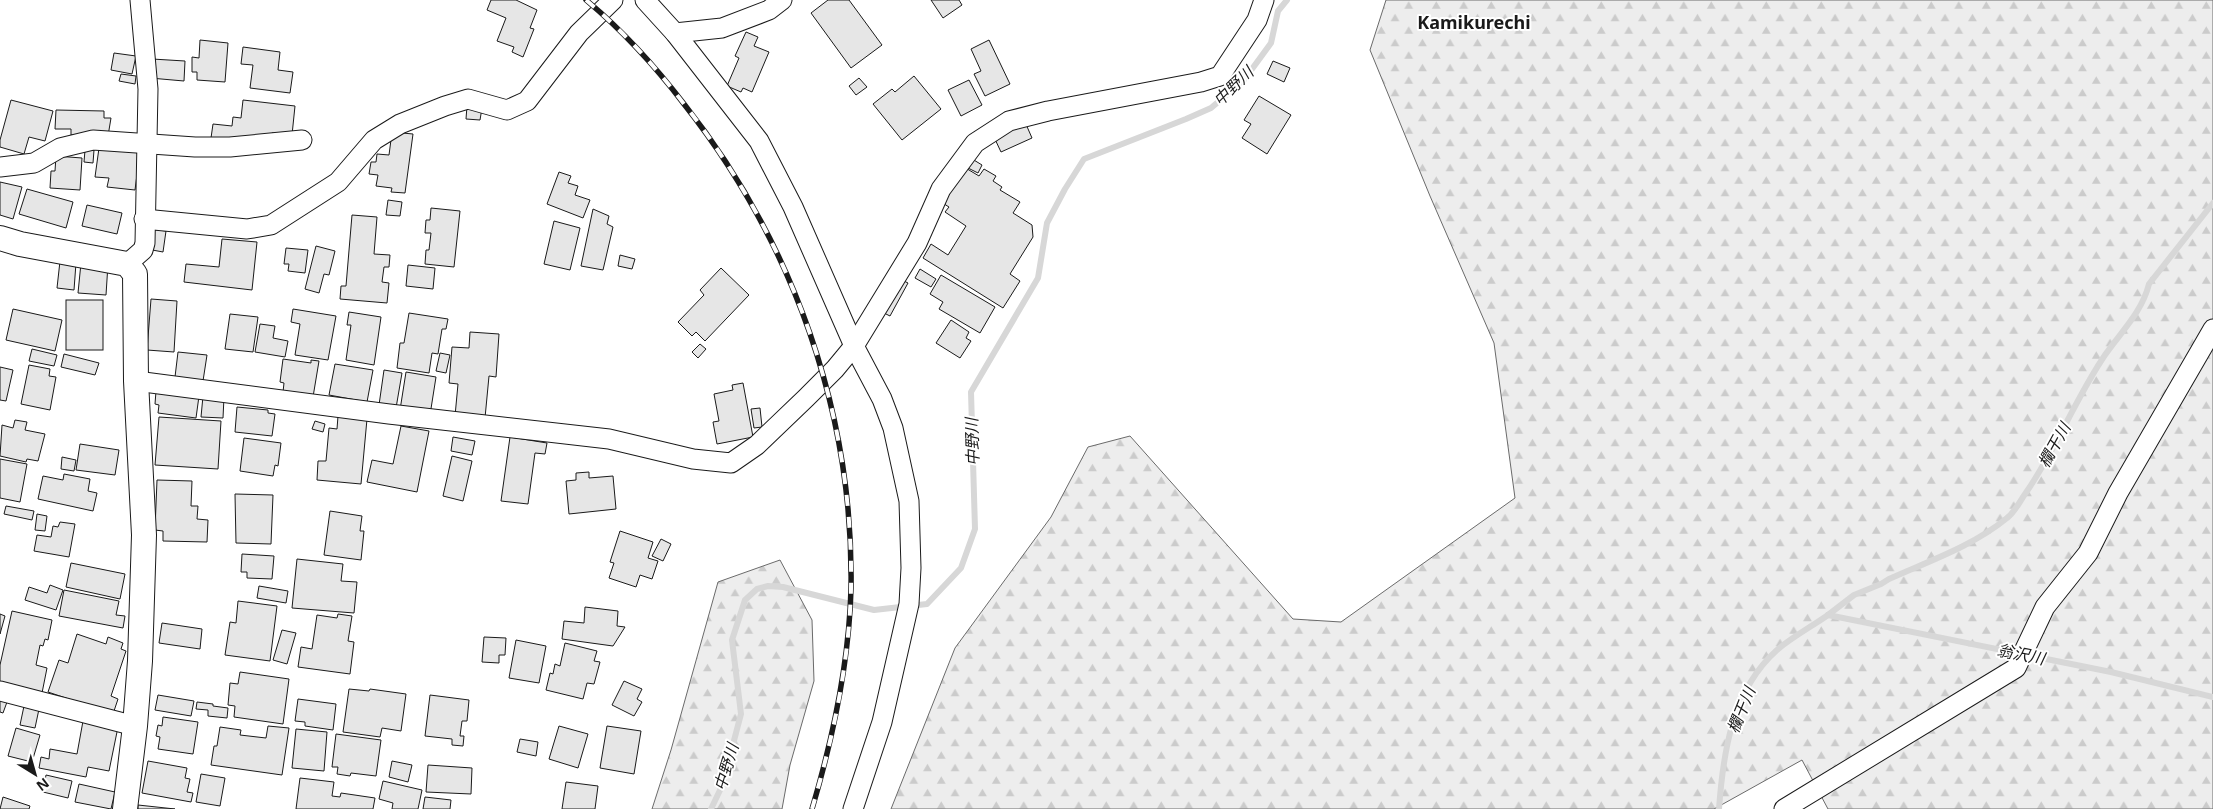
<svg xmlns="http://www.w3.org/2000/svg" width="2213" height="809" viewBox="0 0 2213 809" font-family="'Noto Sans','Noto Sans JP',sans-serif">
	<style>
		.forest { fill: url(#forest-firs); stroke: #6a6a6a }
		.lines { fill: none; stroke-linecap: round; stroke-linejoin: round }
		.stream { stroke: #d7d7d7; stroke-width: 6 }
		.building { fill: #e6e6e6; stroke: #1a1a1a }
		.minor-casing { stroke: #1a1a1a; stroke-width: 21 }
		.tertiary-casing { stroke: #1a1a1a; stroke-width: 26 }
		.minor { stroke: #fff; stroke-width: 19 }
		.tertiary { stroke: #fff; stroke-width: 24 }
		.rail-casing { stroke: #1a1a1a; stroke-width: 5.5 }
		.rail { stroke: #fff; stroke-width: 4; stroke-dasharray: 11; stroke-linecap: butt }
		.labels { text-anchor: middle; stroke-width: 4; stroke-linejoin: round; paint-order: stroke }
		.water-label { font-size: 16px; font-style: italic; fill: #1a1a1a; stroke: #fff }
		.quarter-label { font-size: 18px; font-weight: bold; fill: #1a1a1a; stroke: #fff }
	</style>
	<defs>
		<pattern id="forest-firs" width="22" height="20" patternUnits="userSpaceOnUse" patternTransform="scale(1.25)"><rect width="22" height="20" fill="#ededed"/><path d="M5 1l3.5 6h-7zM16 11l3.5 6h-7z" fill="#cbcbcb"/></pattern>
	</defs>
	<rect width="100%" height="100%" fill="#fff"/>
	<g class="forest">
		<polygon points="1386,0 2213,0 2213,809 1828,809 1802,760 1714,809 891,809 955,648 1051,517 1088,447 1130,436 1293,619 1341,622 1515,498 1494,343 1430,196 1370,50"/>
		<polygon points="780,560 812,620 814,681 790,765 782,809 652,809 671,750 718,582"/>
	</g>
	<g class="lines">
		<g class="stream">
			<path d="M1828,615l26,-20 27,-11 8,-5c40,-18 84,-33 118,-61 8,-6 13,-17 18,-24 31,-44 50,-95 80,-139 16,-23 37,-43 44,-71l64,-81"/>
			<polyline points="1828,615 2111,672 2213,697"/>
			<polyline points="711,809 722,786 741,714 732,640 745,600 757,589 768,586 783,587 874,610 927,604 961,568 975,529 971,392 1038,278 1047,223 1065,189 1084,159 1186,119 1211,108 1244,80 1271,43 1278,11 1287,0"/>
			<path d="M1719,809c4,-56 13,-119 58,-159 15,-13 34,-23 51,-35"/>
		</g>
	</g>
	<g class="building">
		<polygon points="491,0 516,0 537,10 530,28 534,29 523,57 512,52 514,47 497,41 506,18 487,10"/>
		<polygon points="828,0 849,0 882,45 851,68 811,13"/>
		<polygon points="931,0 959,0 962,5 943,18"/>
		<polygon points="746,32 758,37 754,46 769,52 752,92 743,88 741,92 727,86 739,58 735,56"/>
		<polygon points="200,40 228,43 225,82 197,80 197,72 192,72 192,57 199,58"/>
		<polygon points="989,40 1010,84 985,96 974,74 981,71 971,49"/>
		<polygon points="243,47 280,52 278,70 293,72 290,93 250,88 253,65 241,64"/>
		<polygon points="114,53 136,56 132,74 111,70"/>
		<polygon points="152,59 185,61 184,81 150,78"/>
		<polygon points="1273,61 1290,68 1284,82 1267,74"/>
		<polygon points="121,74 136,76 135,84 119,81"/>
		<polygon points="914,76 941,109 902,140 873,104 892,89 895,92"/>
		<polygon points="859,78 867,87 856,95 849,86"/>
		<polygon points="969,80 982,105 961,116 948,90"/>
		<polygon points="1259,96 1291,115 1267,154 1242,138 1251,124 1244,120"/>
		<polygon points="11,100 53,111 45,141 29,137 24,154 0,147 0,140"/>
		<polygon points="243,100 295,106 292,135 272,133 271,137 211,138 213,124 232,126 233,117 241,118"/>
		<polygon points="467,106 482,108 480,120 466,119"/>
		<polygon points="56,110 104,111 104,118 111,118 108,136 71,135 71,129 55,129"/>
		<polygon points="1025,122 1032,138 1001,152 994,137"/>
		<polygon points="392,132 413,134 405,193 391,192 392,188 376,186 378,175 369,174 371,162 376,162 377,154 389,155"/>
		<polygon points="99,148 144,150 139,159 135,190 107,187 109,178 95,177"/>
		<polygon points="85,150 94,150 93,163 84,162"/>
		<polygon points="56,156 82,158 80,190 50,188 51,171 55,171"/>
		<polygon points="969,157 982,165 978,173 964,166"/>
		<polygon points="964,167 979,176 984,169 996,176 993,181 1002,187 1000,190 1020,202 1013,213 1032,225 1033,237 1010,274 1020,281 1003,308 923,258 931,244 948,255 966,226 945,212 949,207 941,202"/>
		<polygon points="559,172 571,176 568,183 578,186 575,195 590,200 583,218 547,204"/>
		<polygon points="0,182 22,187 13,219 0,215"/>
		<polygon points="27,189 73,202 66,228 19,214"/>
		<polygon points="388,200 402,202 400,216 386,215"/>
		<polygon points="87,205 122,213 117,234 82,226"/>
		<polygon points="431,208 460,211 454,267 425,264 426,250 429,250 431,233 425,233 426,220 430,220"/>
		<polygon points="593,209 609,216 607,224 613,227 603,270 581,266"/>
		<polygon points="352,215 377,217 374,254 390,255 389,267 384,267 382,282 389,283 387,303 340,299 341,286 346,286"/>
		<polygon points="554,221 580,228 570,270 544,264"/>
		<polygon points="150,229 166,231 163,252 147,249"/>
		<polygon points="222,239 257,242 252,290 184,282 186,264 219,267"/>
		<polygon points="316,246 335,251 329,275 324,274 319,293 305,289"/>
		<polygon points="286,248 308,250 305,273 288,271 289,264 284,264"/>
		<polygon points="620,255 635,259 632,269 618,266"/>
		<polygon points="60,261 76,263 74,290 57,288"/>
		<polygon points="81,263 108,264 106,295 78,293"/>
		<polygon points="408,265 435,268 433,289 406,286"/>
		<polygon points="721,268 749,295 705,341 696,332 692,336 678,322 704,295 700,290"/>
		<polygon points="920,269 936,279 931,287 915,278"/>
		<polygon points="941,275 995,307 980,333 939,309 943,302 930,294"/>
		<polygon points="900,279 908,283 890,316 882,312"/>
		<polygon points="151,299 177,301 174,352 147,350"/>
		<rect x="66" y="300" width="37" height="50"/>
		<polygon points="13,309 62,320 55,351 6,340"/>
		<polygon points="293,309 336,316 328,360 295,355 300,324 291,322"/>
		<polygon points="349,312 381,317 374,365 346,360 351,325 347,325"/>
		<polygon points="409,313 448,319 446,329 442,329 438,354 432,353 429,373 397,368 400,343 404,343"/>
		<polygon points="230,314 258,317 253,352 225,349"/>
		<polygon points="951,320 969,332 966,338 971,341 960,358 936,343"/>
		<polygon points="260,324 275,326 273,338 288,341 285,357 255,352"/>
		<polygon points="470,332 499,334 496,377 489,376 485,418 455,416 458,384 449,383 452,347 469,348"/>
		<polygon points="700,344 706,349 698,358 692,352"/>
		<polygon points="32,349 57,355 54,366 29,361"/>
		<polygon points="178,352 207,355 203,381 175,377"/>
		<polygon points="440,353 450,355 446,373 436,371"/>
		<polygon points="64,354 99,363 95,375 61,367"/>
		<polygon points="283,359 311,363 311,360 319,361 313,397 283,392 284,383 280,382"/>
		<polygon points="335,364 373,370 367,402 329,395"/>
		<polygon points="29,365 50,369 49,376 56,377 50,410 21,404"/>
		<polygon points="0,367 13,370 6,401 0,400"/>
		<polygon points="384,370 402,373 396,408 379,405"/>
		<polygon points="406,372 436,377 430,415 400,410"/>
		<polygon points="743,383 753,437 717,444 713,422 719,421 714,394 733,390 732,385"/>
		<polygon points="156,391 199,396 196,418 158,413 159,405 155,404"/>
		<polygon points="203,396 224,397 223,418 201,417"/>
		<polygon points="237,407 268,410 268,413 275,414 272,436 235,432"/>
		<polygon points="760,408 762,427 754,428 751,409"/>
		<polygon points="338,416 367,419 361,484 317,480 318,461 326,461 329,428 337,429"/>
		<polygon points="159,417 221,421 218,469 155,465"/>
		<polygon points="15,420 27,422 25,430 45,434 38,461 27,459 26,462 0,456 2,425 13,428"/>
		<polygon points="315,421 325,424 323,432 312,429"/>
		<polygon points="401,426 429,431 417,492 367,482 372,460 393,464"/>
		<polygon points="453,437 475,441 472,455 451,451"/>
		<polygon points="510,437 547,443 545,454 535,453 528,504 501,501"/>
		<polygon points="244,438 281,443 278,466 275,465 273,476 240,471"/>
		<polygon points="80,444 119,450 115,475 76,470"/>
		<polygon points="452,456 472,461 463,501 443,496"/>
		<polygon points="62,457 76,460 74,471 61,469"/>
		<polygon points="0,459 27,464 20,502 0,498"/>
		<polygon points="589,472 589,478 613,476 616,509 569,514 566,481 576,480 576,473"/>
		<polygon points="64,474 90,479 88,491 97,493 93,511 38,499 43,476 63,480"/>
		<polygon points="157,480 192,481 191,506 198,506 197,519 208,520 207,542 163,541 163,531 155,530"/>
		<polygon points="235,494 273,495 271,544 236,543"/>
		<polygon points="6,506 34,511 32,520 4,514"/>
		<polygon points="330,511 362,516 360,531 364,531 361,560 324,555"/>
		<polygon points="37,514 47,516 45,531 35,530"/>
		<polygon points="60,522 75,524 69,557 34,551 37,535 51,537 53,526 58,527"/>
		<polygon points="620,531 653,542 648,558 658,561 652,579 640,575 636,587 609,578 614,563 610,562"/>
		<polygon points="661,539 671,544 663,561 652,556"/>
		<polygon points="242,554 274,556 272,579 247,578 247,572 241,572"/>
		<polygon points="297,559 343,564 341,581 357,582 354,613 292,608"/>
		<polygon points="71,563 125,574 120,599 66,587"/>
		<polygon points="50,585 63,590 56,610 25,600 29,587 47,593"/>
		<polygon points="259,586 288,591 286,603 257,598"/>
		<polygon points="64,590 119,601 116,615 125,616 123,628 59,616"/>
		<polygon points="238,601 277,606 270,661 225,655 230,622 236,623"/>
		<polygon points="585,607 618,611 617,626 625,627 613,646 562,639 564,621 584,623"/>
		<polygon points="12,611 52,620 48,640 45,639 43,646 40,645 36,665 47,668 42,693 0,684 0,665"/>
		<polygon points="0,614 5,616 0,634"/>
		<polygon points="338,614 352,616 348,641 354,642 350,674 298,667 301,647 312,649 317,615 337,618"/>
		<polygon points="162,623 202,629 200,649 159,643"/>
		<polygon points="282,630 296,633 287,664 273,660"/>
		<polygon points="77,634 106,644 108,637 123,643 121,649 126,651 111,696 118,699 113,714 48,692 59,660 68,663"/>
		<polygon points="484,637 506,638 505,655 499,655 499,663 482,662"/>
		<polygon points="516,640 546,646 539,683 509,678"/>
		<polygon points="565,643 597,651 594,661 600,662 594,684 587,683 583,699 546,690 550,673 553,674 555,664 560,666"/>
		<polygon points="240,672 289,679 283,724 234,717 235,706 228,705 230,683 238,684"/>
		<polygon points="624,681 642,689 637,699 642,702 634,716 612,705"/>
		<polygon points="349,689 369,691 370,689 406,694 401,731 382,728 380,737 343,732"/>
		<polygon points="158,695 194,701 191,716 155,710"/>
		<polygon points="430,695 469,700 467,721 462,721 460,736 464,736 463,746 452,745 452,739 425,736"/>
		<polygon points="298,699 336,704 333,730 305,726 305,722 295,721"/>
		<polygon points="0,700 7,702 3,713 0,712"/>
		<polygon points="197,702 213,704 213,706 228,708 227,718 208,716 208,710 196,709"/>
		<polygon points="24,706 39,709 35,728 20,725"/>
		<polygon points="163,717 198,722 193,754 158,749 160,737 156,736 158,725 162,726"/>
		<polygon points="83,721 118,727 109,771 88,767 86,777 39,768 41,757 49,759 50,749 77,754"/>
		<polygon points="268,726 289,728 282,775 211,765 214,746 217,746 220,727 241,730 240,735 266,738"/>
		<polygon points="559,726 588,734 578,768 549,759"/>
		<polygon points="607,726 641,731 634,774 600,768"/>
		<polygon points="16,728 40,735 32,762 8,756"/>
		<polygon points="296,729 327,732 324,771 292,768"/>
		<polygon points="336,734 381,740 376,776 351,773 350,776 337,774 338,767 332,767"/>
		<polygon points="520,739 538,742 536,756 517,752"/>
		<polygon points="148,761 187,768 185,778 190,779 187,792 193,793 191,802 142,793"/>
		<polygon points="392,761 412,765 408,782 389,777"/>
		<polygon points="428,765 472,768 471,794 426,792"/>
		<polygon points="201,774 225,778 220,806 196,802"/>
		<polygon points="46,775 72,781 68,798 43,792"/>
		<polygon points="300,778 334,782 332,796 340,797 341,793 375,798 373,809 296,809"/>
		<polygon points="383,781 422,790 418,809 392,809 393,803 379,799"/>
		<polygon points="566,782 598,786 595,809 562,809"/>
		<polygon points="79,784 115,792 111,809 75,802"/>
		<polygon points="3,797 30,806 29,809 0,809"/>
		<polygon points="425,797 451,800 450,809 423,809"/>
		<polygon points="138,805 175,809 138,809"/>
	</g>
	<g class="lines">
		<defs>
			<g id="minor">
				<polyline points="645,0 675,33 759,141 793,207 854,346 882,399 893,428 909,501 911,568 909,604 882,722 853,809"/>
				<polyline points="675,33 722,28 769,10 782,0"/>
				<polyline points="0,167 34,163 60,148 93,140 195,147 230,147 302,140"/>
				<polyline points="144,219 247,229 271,225 338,182 374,140 400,124 445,106 468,99 507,110 527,101 579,33 613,0"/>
				<polyline points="127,264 143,250 145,243 148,89 140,0"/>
				<polyline points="136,381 389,414 609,439 693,459 731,463 757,445 806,398 835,369 854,346 917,243 941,189 975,143 1009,121 1048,111 1201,82 1220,76 1257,20 1264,0"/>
				<polyline points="0,691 135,726"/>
				<polyline points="1784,809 2016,668 2045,607 2088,553 2118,493 2213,329"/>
			</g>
			<polyline id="tertiary" points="0,238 20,244 127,264 135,274 136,381 144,535 140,661 135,726 125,809"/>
		</defs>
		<use href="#minor" class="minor-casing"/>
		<use href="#tertiary" class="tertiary-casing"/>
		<use href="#minor" class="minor"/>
		<use href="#tertiary" class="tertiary"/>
		<defs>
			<path id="rail" d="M586,0c37,31 69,66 98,104 109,138 170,309 167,485 -2,75 -18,149 -39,220"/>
		</defs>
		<use href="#rail" class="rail-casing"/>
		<use href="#rail" class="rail"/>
	</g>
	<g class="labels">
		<g class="water-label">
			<text transform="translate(1233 86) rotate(-44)" y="6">中野川</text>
			<text transform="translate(972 442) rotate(-92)" y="6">中野川</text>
			<text transform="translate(2054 445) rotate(-61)" y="6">欄干川</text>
			<text transform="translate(2021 654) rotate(11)" y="6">翁沢川</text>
			<text transform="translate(1741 710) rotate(-68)" y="6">欄干川</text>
			<text transform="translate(726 767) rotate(-73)" y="6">中野川</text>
		</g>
		<g class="quarter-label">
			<text x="1474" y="29">Kamikurechi</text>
		</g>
	</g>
	<g transform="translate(35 774) rotate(143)" stroke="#ffffff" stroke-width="4" paint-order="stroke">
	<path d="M0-4L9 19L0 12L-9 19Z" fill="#1a1a1a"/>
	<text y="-8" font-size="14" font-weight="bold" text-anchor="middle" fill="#1a1a1a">N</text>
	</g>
</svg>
